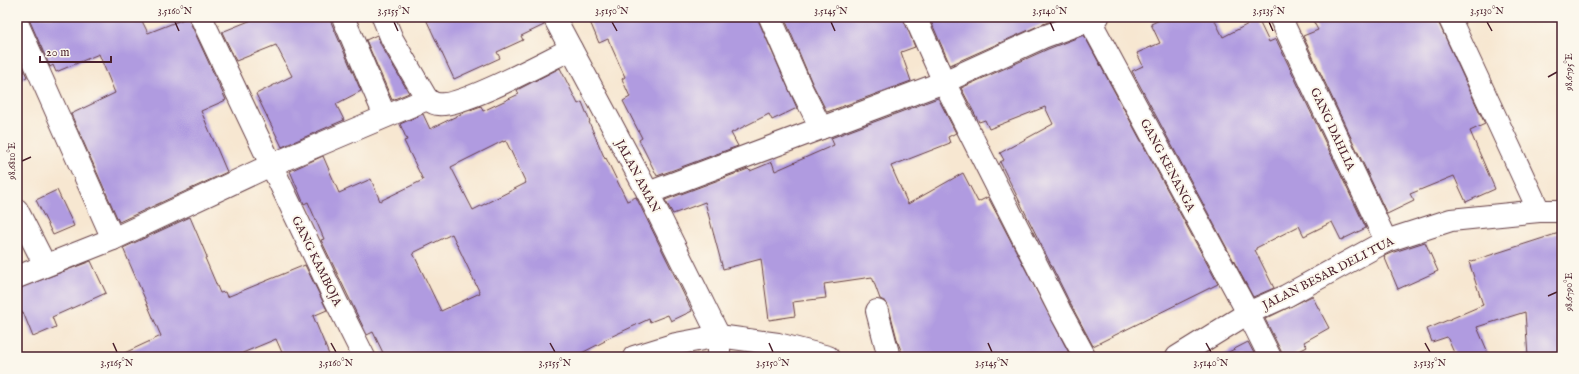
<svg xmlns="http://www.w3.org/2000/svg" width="1579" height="374" viewBox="0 0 1579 374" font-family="'IM FELL English',serif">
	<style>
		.building { fill: #b09be0; fill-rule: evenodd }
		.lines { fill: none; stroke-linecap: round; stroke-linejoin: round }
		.minor-casing { stroke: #643d44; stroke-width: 24 }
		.major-casing { stroke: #643d44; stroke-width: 24 }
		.minor { stroke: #fff; stroke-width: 22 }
		.major { stroke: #fff; stroke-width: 22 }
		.ticks { fill: none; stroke: #4a1f2b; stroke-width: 1.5 }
		.labels { text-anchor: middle; stroke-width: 4; stroke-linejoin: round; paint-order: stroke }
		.street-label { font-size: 12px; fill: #4a1f2b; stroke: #fbf7ec }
		.neatline { fill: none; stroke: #4a1f2b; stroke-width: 1.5 }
		.ticks-label { font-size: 10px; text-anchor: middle; fill: #4a1f2b }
	</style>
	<rect width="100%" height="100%" fill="#fbf7ec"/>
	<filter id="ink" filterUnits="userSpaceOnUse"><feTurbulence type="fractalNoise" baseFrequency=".025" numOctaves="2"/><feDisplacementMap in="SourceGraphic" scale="8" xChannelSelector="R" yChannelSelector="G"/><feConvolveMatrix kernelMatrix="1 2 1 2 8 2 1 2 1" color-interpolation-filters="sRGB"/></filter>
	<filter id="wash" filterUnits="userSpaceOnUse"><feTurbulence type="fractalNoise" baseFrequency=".012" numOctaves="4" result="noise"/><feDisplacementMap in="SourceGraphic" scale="16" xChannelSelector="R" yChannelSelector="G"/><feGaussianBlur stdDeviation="0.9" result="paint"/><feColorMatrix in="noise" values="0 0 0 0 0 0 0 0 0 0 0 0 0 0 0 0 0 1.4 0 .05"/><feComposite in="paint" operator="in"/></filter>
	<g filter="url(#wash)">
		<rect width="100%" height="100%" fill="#f7e7d1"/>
		<g id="blocks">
			<g class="building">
				<polygon points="28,17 140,17 148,33 189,17 190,22 226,100 201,111 227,172 119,222 71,114 115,93 99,54 56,72 53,65 50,67"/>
				<polygon points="259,17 331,17 331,22 361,91 336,104 344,120 282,147 256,94 292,76 276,45 236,61 222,32"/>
				<polygon points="425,17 542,17 544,25 521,36 523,40 497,52 500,58 454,79"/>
				<polygon points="588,17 758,17 759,22 797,108 772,120 769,114 731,133 738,146 657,176 639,140 642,138 623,101 630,97 622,79 625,77 608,39 599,43"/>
				<polygon points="784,17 903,17 915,47 901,52 911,81 827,112 812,83"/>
				<polygon points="929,17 1061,17 1038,26 950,65"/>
				<polygon points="1166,17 1213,17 1223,37 1258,19 1269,42 1276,39 1366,228 1341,240 1332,222 1304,236 1299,226 1256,248 1256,250 1255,250 1274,288 1253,297 1132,71 1143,66 1137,53 1160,43 1151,24"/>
				<polygon points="1311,17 1436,17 1485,124 1470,131 1495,189 1466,202 1454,176 1410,194 1414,201 1387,214 1303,36 1318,30"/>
				<polygon points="377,35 381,45 409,93 392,100 366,40"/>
				<polygon points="1084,35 1218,284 1093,346 1071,305 1000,162 1004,160 1000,153 1053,124 1045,107 989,129 985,120 979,122 961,88 1048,49"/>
				<polygon points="17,54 27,77 17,82"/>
				<path d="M560,68l18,36 4,-2 8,20h-1l16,37 1,-1 21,43 9,-4 56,114 -21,10 -3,-6 -18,7 -1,-3 -45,21 1,1 -31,16h-189l-12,-25 -6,3 -46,-95 3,-1 -16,-37 -4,2 -14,-33 33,-15 16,37 32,-14 9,22 43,-21 -19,-39 3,-1 -7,-16 23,-10 7,15 35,-17 16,-6 2,5 36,-17 -2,-4zM503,141v1l3,-1 20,42 -53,27 -22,-43zM452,234l28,59 -39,18 -28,-58z"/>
				<polygon points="938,98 956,133 948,137 950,143 891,166 908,204 963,173 978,202 988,197 1069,353 1062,357 904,357 898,343 889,308 886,302 880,299 872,277 824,284 826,298 793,302 795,316 769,320 761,259 723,269 705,202 673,214 665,200 748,169 750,171 772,162 775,171 834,145 831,138"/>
				<polygon points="57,190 74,226 53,235 36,200"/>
				<polygon points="190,217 207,257 205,258 220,293 225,292 227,297 305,265 327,310 313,316 330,357 284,357 276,339 233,357 116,357 161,336 123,248"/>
				<polygon points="1562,232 1562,357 1528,357 1525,312 1477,327 1490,357 1456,357 1447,337 1432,342 1427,329 1483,305 1469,262"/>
				<polygon points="1425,242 1438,271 1398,289 1384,256 1391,253"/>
				<polygon points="91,261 106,293 52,317 56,327 33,337 23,312 17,315 17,289"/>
				<polygon points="1312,296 1329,328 1304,342 1307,347 1288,357 1282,357 1281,351 1265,319"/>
				<polygon points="1248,342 1256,357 1219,357"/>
			</g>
		</g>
	</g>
	<g filter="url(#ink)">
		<use href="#blocks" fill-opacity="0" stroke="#643d44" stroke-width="1"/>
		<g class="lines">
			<defs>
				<g id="minor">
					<polyline points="201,17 335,299 364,357"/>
					<polyline points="343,17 385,116"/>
					<polyline points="383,17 392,39 427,99"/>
					<polyline points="554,17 648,193 719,336 719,357"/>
					<polyline points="770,17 801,88 821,128"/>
					<polyline points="915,17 944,82 1060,311 1085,357"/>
					<polyline points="1088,17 1248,313 1270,357"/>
					<polyline points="1280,17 1386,241"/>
					<polyline points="1449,17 1539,211"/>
					<polyline points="17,23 113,239"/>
					<polyline points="648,193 944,82 1043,37 1098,17"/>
					<polyline points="17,210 45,265"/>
					<path d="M17,277l96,-38 158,-74 156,-66c3,2 7,5 11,5 23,4 108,-43 133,-55"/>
					<polyline points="877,311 889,357"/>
				</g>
				<g id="major">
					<polyline points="634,357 676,344 719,336 778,344 828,357"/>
					<polyline points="1177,357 1248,313 1286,296 1386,241 1451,220 1539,211 1562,211"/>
				</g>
			</defs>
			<use href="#minor" class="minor-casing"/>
			<use href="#major" class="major-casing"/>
			<use href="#minor" class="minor"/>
			<use href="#major" class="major"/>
		</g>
	</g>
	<path class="ticks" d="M175,22l4,9M394,22l4,9M612,22l5,9M831,22l4,9M1050,22l4,9M1269,22l4,9M1487,22l5,9M1548,77l9,-5M22,161l9,-4M1548,296l9,-4M113,343l4,9M331,343l5,9M550,343l5,9M769,343l4,9M988,343l4,9M1206,343l5,9M1425,343l5,9"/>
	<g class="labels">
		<g class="street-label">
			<text transform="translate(1333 129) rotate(65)" y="4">GANG DAHLIA</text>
			<text transform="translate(1168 165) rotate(62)" y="4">GANG KENANGA</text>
			<text transform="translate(638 176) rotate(62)" y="4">JALAN AMAN</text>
			<text transform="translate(317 261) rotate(64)" y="4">GANG KAMBOJA</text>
			<text transform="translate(1328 273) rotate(-27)" y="4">JALAN BESAR DELI TUA</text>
		</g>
	</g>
	<rect width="1579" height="374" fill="none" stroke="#fbf7ec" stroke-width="44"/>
	<path d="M40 56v6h71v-6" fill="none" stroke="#4a1f2b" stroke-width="2"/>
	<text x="46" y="56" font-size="12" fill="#4a1f2b" stroke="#fbf7ec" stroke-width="3" paint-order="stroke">20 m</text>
	<rect x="22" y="22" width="1535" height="330" class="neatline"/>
	<g class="ticks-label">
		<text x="175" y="14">3.5160°N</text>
		<text x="394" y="14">3.5155°N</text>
		<text x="612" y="14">3.5150°N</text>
		<text x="831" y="14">3.5145°N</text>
		<text x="1050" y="14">3.5140°N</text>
		<text x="1269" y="14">3.5135°N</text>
		<text x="1487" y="14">3.5130°N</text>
		<text transform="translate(1568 72) rotate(-90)" y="4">98.6795°E</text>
		<text transform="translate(11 161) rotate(-90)" y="4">98.6810°E</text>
		<text transform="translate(1568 292) rotate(-90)" y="4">98.6790°E</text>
		<text x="117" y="366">3.5165°N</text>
		<text x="336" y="366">3.5160°N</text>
		<text x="555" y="366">3.5155°N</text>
		<text x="773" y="366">3.5150°N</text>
		<text x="992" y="366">3.5145°N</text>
		<text x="1211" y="366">3.5140°N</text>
		<text x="1430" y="366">3.5135°N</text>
	</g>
</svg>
